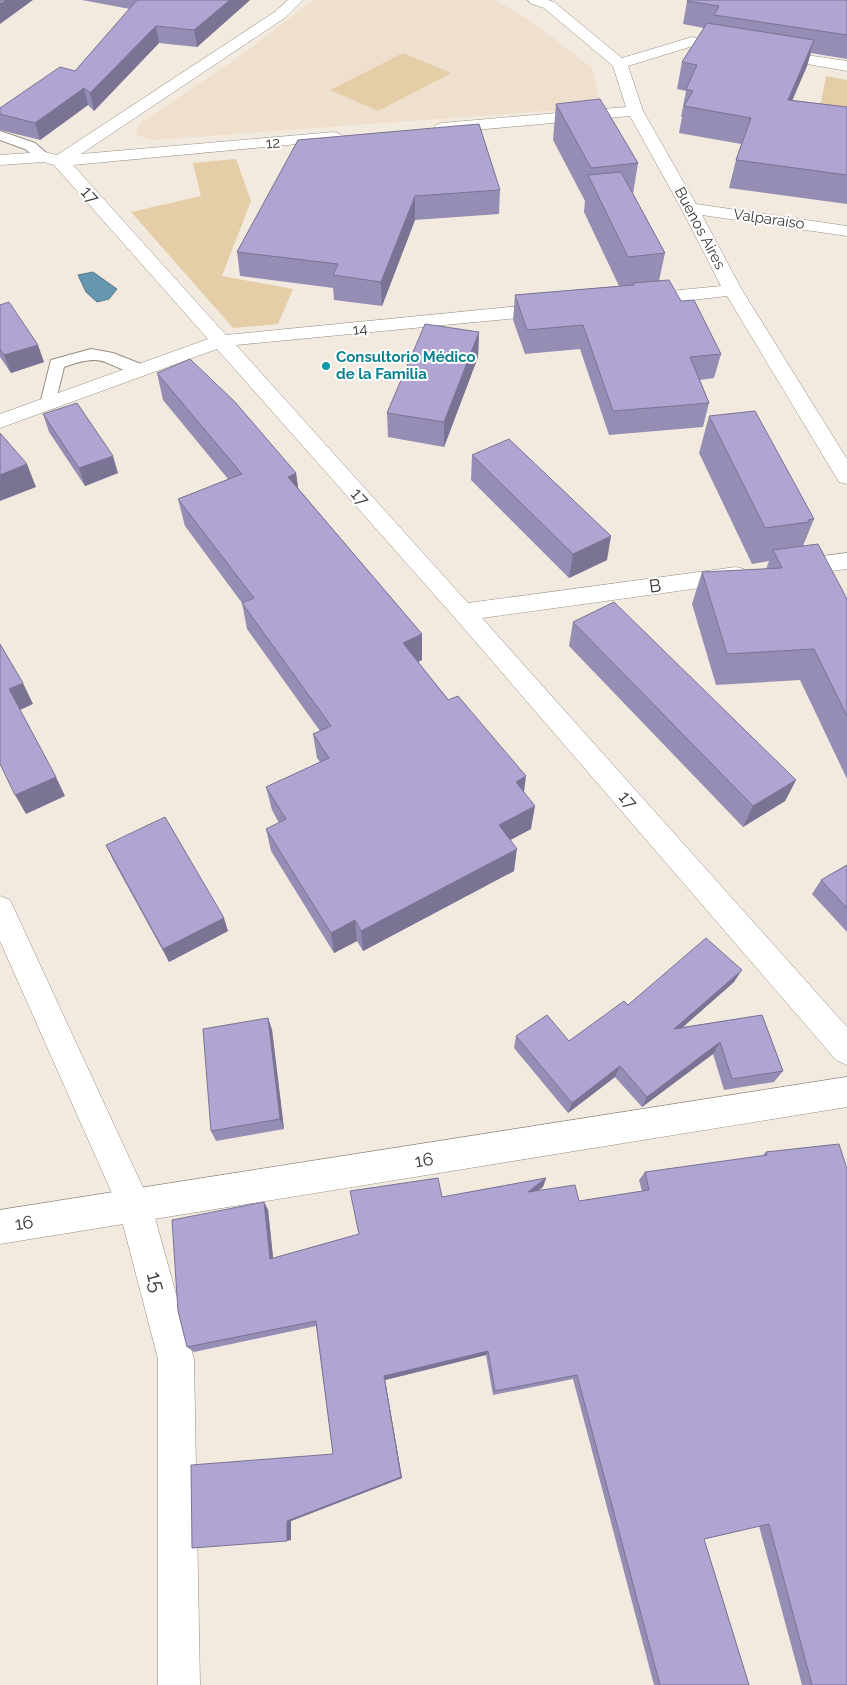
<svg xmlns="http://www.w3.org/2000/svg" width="847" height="1685" viewBox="0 0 847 1685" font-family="Raleway,sans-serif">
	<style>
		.education { fill: #efdfcd }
		.green { fill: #e5cda8 }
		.water { fill: #6697b1; stroke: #597a8b }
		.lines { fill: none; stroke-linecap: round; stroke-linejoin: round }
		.service-casing { stroke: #968e83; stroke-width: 2 }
		.minor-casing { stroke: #968e83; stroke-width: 1 }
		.tertiary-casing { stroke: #968e83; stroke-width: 1 }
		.service { fill: #fff; fill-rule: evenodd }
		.minor { fill: #fff; fill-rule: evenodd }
		.tertiary { fill: #fff; fill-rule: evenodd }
		.wall { fill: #968db5 }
		.shaded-wall { fill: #7a7393 }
		.building { fill: #afa4d2; stroke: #7a7393 }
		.culture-dot { fill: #0f9aa8; stroke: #fff; stroke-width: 2 }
		.labels { text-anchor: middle; stroke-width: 4; stroke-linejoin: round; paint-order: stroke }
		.far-street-label { font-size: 15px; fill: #3b3733; stroke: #fff }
		.far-culture-label { font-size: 15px; font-weight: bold; fill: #0d838f; stroke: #fff; text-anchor: start }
		.street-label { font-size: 18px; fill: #3b3733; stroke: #fff }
		.near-street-label { font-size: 21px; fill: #3b3733; stroke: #fff }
	</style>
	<rect width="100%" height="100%" fill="#f2eade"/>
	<polygon class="education" points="313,0 495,0 532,22 592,68 601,107 153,140 136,135 139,124 243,54"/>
	<g class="green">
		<polygon points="403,53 451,73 378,111 330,90"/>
		<polygon points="826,76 847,80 847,122 818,118"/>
		<polygon points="236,159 251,201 222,276 293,289 278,324 233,328 131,212 201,196 193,163"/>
	</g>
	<polygon class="water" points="93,272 117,289 109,299 97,302 86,292 78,275"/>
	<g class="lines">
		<defs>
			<g id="service">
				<polygon points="0,131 35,143 51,157 49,160 39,160 25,149 0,140"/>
				<path d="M91,349l22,4 33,13 2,4 -2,4 -6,1c-37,-9 -33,-24 -76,-8l-10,41 -6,1 -6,-1 -2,-4 11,-44z"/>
			</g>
			<g id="minor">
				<polygon points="288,0 303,0 286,17 81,154 334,132 340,134 342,137 340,140 73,165 226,335 550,303 557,305 559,309 557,313 550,315 236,345 468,603 736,567 744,569 748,575 744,581 736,583 482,618 847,1027 847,1065 836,1060 455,618 217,349 0,428 0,414 208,339 54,165 44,162 0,165 0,155 44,152 57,155 276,11"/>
				<polygon points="528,0 548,0 554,2 622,58 692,37 732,44 737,45 739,48 737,51 732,52 693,46 628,66 643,111 696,204 847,226 847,236 702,215 742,290 847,459 847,484 839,482 727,296 640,306 633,304 631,300 633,296 640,294 721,286 681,208 630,116 442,133 436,131 434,128 436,125 442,123 626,107 613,66 544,8 530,3"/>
				<polygon points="772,50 847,61 847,71 767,57 765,54 767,51"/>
				<polygon points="847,553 847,569 791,576 783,574 779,568 783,562 791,560"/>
				<polygon points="0,896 10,900 152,1207 194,1359 200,1685 158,1685 158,1359 119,1209 0,941"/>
			</g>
			<polygon id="tertiary" points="847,1077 847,1107 0,1244 0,1210"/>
		</defs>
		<use href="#service" class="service-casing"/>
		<use href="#minor" class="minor-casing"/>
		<use href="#tertiary" class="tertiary-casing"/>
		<use href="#service" class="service"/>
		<use href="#minor" class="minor"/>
		<use href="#tertiary" class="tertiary"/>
	</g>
	<g class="wall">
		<polygon points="82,0 250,0 197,47 159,43 94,111 88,105 40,140 0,130 0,108 75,71 130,9"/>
		<polygon points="847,0 847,59 811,53 807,66 792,100 847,107 847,204 729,188 736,160 741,144 679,133 682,117 681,117 686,91 677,89 682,62 704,28 683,24 687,1"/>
		<polygon points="556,104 638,163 633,194 665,253 659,281 681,301 721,354 714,378 700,380 709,403 703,427 609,435 580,349 525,354 513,320 515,295 619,286 584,212 585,201 553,140"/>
		<polygon points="298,140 500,190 499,214 415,220 382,306 334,300 333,288 240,276 237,252"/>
		<polygon points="0,305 44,362 11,373 0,357"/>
		<polygon points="479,332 478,357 444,447 388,437 387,413"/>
		<polygon points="157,373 296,473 298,488 422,634 422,660 418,662 524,792 531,829 510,840 514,871 363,951 357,941 334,953 271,851 266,829 279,823 272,810 266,787 320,762 317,758 313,734 320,731 247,629 242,603 185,526 178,499 228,479 163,400"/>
		<polygon points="43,414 118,473 85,486 49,432"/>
		<polygon points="709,416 814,519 803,546 847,599 847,779 800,680 716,685 692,604 702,572 766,569 769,561 752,564 699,453"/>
		<polygon points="472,455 607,560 569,578 471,480"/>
		<polygon points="573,622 796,780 785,801 743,827 569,646"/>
		<polygon points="106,845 228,931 169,962 113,860"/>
		<polygon points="847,865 847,932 812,894 821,880"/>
		<polygon points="734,982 683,1027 762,1015 783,1071 774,1082 724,1090 713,1054 642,1107 615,1077 568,1113 514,1048 516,1036 569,1041 628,1005"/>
		<polygon points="268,1018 272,1030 284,1129 216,1141 211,1131"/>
		<polygon points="839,1144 847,1685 802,1685 759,1526 704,1539 749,1685 654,1685 573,1379 493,1395 486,1355 385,1380 402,1478 291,1521 291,1540 192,1548 333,1454 316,1326 194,1352 187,1347 264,1202 268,1210 273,1258 359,1234 442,1197 546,1178 543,1187 537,1191 579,1201 642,1191 639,1180 645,1172 762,1156 766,1152"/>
	</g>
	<g class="shaded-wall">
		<polygon points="6,0 33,0 0,24 0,4"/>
		<polygon points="230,0 250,0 197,47 194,30"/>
		<polygon points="156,26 159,43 94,111 90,93"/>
		<polygon points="814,40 807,66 781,127 788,100"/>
		<polygon points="84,88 88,105 40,140 35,123"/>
		<polygon points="415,196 415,220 382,306 381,282"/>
		<polygon points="479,332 478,357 444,447 444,422"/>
		<polygon points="38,345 44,362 11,373 4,355"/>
		<polygon points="113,456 118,473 85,486 79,468"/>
		<polygon points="27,464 36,487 0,501 0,475"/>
		<polygon points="296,473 300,501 288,477"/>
		<polygon points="611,536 607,560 569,578 573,554"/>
		<polygon points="422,634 422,660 403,669 403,643"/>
		<polygon points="23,683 33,704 20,710 9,689"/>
		<polygon points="526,776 523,800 516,782"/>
		<polygon points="56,777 65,796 26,814 15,795"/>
		<polygon points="796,780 785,801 743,827 753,806"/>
		<polygon points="535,806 531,829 497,847 499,825"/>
		<polygon points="517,849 514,871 363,951 361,931"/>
		<polygon points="224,918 228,931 169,962 163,949"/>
		<polygon points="355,920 357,941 334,953 331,933"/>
		<polygon points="742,970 734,982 668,1040 674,1029"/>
		<polygon points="268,1018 272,1030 284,1129 280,1119"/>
		<polygon points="720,1042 713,1054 642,1107 647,1097"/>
		<polygon points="620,1066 615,1077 568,1113 572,1103"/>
		<polygon points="546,1178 543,1187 525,1201 528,1192"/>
		<polygon points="264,1202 268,1210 274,1266 270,1259"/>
		<polygon points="488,1351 486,1355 385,1380 402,1478 291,1521 291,1540 287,1541 287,1521 401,1477 384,1376"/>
	</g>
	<g class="building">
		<polygon points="0,0 6,0 0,4"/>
		<polygon points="137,0 230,0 194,30 156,26 90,93 84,88 35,123 0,114 0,108 60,67 75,71"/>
		<polygon points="688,0 847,0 847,35 714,15 719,6 687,1"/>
		<polygon points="707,23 814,40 788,100 847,107 847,175 736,160 751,118 684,106 693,91 686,89 697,65 682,62"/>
		<polygon points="600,99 638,163 591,168 556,104"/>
		<polygon points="479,124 500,190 415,196 381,282 333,275 338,264 237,252 298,140"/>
		<polygon points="621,172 665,253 628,257 588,175"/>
		<polygon points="669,280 681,301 694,300 721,354 690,357 709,403 613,411 583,325 527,330 515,295 634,285 633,283"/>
		<polygon points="9,302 38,345 4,355 0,349 0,305"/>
		<polygon points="425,324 479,332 444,422 387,413"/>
		<polygon points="190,359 235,402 296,473 288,477 422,634 403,643 448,700 458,696 526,776 516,782 535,806 499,825 517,849 361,931 355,920 331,933 266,829 286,819 266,787 329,758 313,734 331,726 242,603 254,598 178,499 242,474 157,373"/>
		<polygon points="77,403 113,456 79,468 43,414"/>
		<polygon points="755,411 814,519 808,520 809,522 765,528 709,416"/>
		<polygon points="0,433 27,464 0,475"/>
		<polygon points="509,439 611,536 573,554 472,455"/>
		<polygon points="818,544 847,599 847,716 814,649 727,654 702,572 782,568 773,550"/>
		<polygon points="614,602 796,780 753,806 573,622"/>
		<polygon points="0,644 23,683 9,689 56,777 15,795 0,764"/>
		<polygon points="165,817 224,918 163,949 106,845"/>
		<polygon points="847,865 847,908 821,880"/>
		<polygon points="706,938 742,970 674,1029 762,1015 783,1071 732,1079 720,1042 647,1097 620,1066 572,1103 516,1036 547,1015 569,1041 624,1001 628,1005"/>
		<polygon points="268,1018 280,1119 211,1131 203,1029"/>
		<polygon points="839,1144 847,1169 847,1685 812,1685 769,1524 704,1539 749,1685 660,1685 577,1375 495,1391 488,1351 384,1376 401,1477 287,1521 287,1541 192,1548 191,1465 333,1454 316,1321 187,1347 178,1311 172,1220 264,1202 270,1259 359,1234 350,1191 438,1178 442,1197 546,1178 528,1192 575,1185 579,1201 649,1190 645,1172 767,1155 766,1152"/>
	</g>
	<circle class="culture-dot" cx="326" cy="366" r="5"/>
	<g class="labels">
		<g class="far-street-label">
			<text transform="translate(273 143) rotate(-5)" y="5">12</text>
			<text transform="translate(769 219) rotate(8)" y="5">Valparaíso</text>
			<text transform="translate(700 228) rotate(62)" y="5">Buenos Aires</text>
			<text transform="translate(360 329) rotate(-6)" y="5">14</text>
		</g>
		<g class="far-culture-label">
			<text x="336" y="362">Consultorio Médico<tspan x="336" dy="17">de la Familia</tspan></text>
		</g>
		<g class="street-label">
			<text transform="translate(90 195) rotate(48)" y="6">17</text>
			<text transform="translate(360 497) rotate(48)" y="6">17</text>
			<text transform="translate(655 586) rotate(-8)" y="6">B</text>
			<text transform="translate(628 800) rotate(49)" y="6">17</text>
			<text transform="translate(424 1160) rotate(-9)" y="6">16</text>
			<text transform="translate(24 1223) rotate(-8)" y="6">16</text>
		</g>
		<g class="near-street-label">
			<text transform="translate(156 1282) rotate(75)" y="7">15</text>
		</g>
	</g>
</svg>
